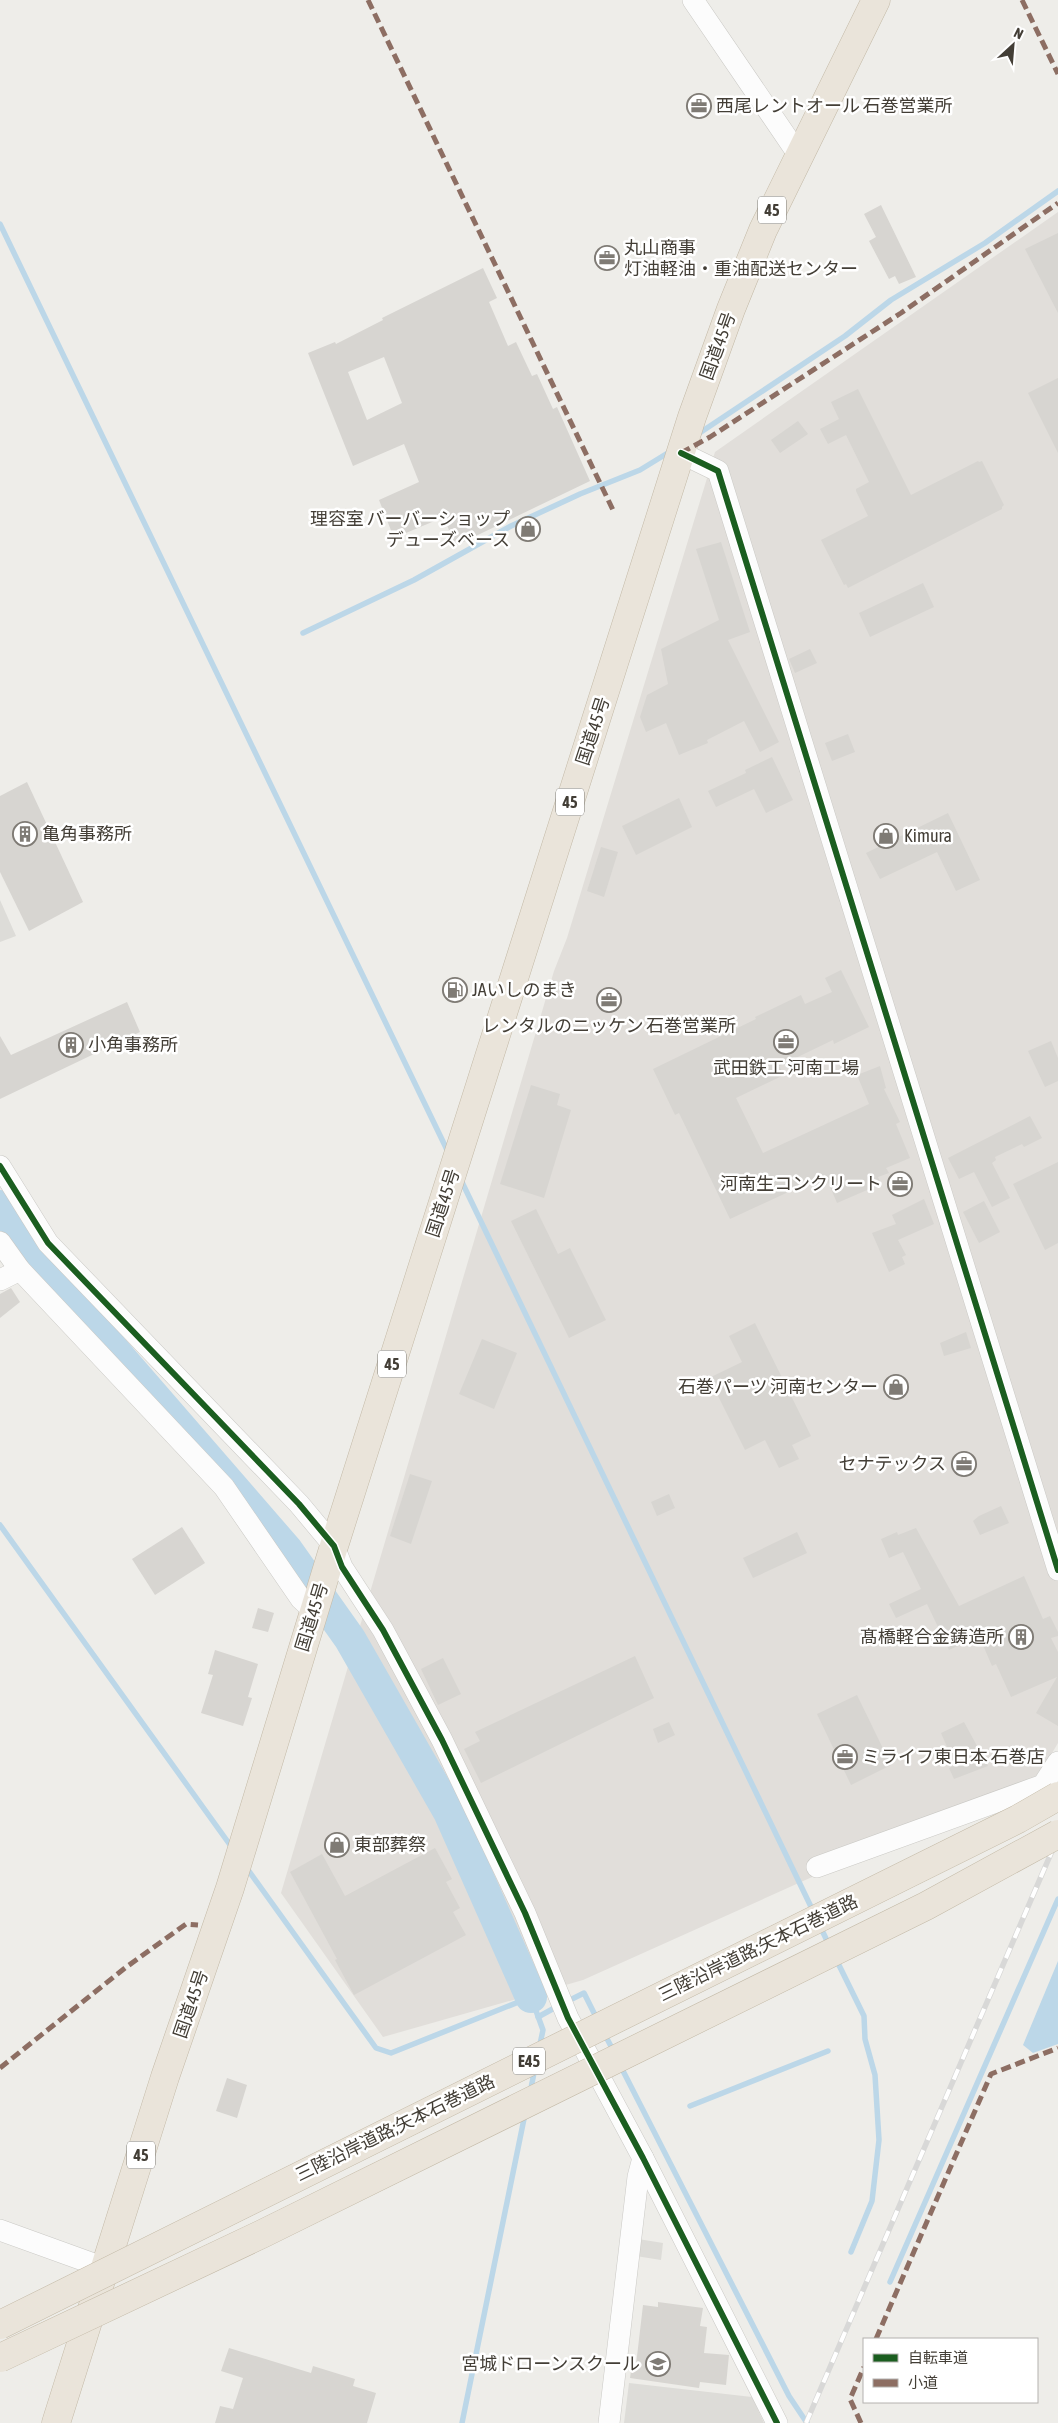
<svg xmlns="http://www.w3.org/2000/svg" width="1058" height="2423" viewBox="0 0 1058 2423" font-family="'Asap Condensed','Noto Sans JP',sans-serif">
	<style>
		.industrial { fill: #e1deda }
		.parking { fill: #dddcd8 }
		.water { fill: #bcd7e8 }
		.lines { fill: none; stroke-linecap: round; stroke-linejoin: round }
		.stream { stroke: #bcd7e8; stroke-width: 5.5 }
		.river { stroke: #bcd7e8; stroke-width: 32 }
		.building { fill: #d7d5d1; fill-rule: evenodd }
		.street-casing { stroke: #cac9c5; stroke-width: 22 }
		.highway-casing { stroke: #c3b9a6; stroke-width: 29 }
		.street { stroke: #fcfcfc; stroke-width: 21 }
		.highway { stroke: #eae4da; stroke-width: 28 }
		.rail-casing { stroke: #d8d8d7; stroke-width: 5.5 }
		.rail { stroke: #fff; stroke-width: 4; stroke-dasharray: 11; stroke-linecap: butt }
		.highway-bridge-casing { stroke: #c3b9a6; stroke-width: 29; stroke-linecap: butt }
		.highway-bridge { stroke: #eae4da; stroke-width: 28 }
		.quiet { stroke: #8d6e63; stroke-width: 5; stroke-dasharray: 10 5; stroke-linecap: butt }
		.cycleway-casing { stroke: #fff; stroke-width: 9 }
		.cycleway { stroke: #1b5e20; stroke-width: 6 }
		.labels { text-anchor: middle; stroke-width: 5; stroke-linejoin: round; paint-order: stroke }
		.shield { fill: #fff; stroke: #7b7872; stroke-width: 1 }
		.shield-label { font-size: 16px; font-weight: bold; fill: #433e36 }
		.poi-label { font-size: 18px; fill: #433e36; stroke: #fff; text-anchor: start }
		.street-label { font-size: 18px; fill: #433e36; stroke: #fff }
	</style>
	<rect width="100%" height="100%" fill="#eeede9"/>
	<polygon class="industrial" points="1058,212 1058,1743 1039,1775 583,1980 383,2037 281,1893 554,971 567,938 715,452"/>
	<g class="parking">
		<polygon points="0,900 16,936 0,942"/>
		<polygon points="638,2239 663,2243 661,2260 636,2256"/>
		<polygon points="629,2383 752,2397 764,2423 624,2423"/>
	</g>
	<polygon class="water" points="1058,1961 1058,2044 1033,2053 1023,2045"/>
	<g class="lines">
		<g class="stream">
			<polyline points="0,224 449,1154"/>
			<polyline points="695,436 845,336 891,300 985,243 1058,191"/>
			<polyline points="303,633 414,580 511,526 580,494 640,470 671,451"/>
			<polyline points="460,1178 814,1913"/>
			<polyline points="0,1525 233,1849"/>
			<polyline points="246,1867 376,2048 391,2053 531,1997 543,2030 539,2049"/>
			<polyline points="820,1926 829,1945"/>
			<polyline points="835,1957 864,2016 865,2039 875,2075 879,2140 872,2201 851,2252"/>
			<polyline points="566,2002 584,1993 598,2021"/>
			<polyline points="538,2017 558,2006"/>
			<polyline points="604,2033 614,2052"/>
			<polyline points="620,2065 789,2396 807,2423"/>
			<polyline points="530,2093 535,2068"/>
			<polyline points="690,2106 828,2051"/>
			<polyline points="890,2282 1058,1899"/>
			<polyline points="462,2423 525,2114"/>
		</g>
		<polyline class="river" points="0,1206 33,1257 287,1550 350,1639 449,1812 531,1997"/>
	</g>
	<g class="building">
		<polygon points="881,205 916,277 899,284 895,276 889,279 869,241 876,237 864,214"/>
		<polygon points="1058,233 1058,313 1025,249"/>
		<path d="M483,268l14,30 -8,4 19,44 8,-4 16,34 5,-2 16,35 4,-2 33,74 -135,65 -11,-29 -50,21 -15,-38 40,-18 -15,-38 -51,22 -45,-113 27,-11 1,2 47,-24 -1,-2zM384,357l18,46 -35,17 -19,-48z"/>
		<polygon points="1058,378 1058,453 1028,393"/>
		<polygon points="858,389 911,495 978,461 979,462 982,461 1004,505 1002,507 1002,509 848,588 846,584 844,585 821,540 868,516 856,491 856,489 869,482 846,435 828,444 820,429 839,419 831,402"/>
		<polygon points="798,421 808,434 780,453 771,440"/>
		<polygon points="721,542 750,632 728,640 779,742 760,752 744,721 707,740 708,743 679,755 666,723 646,732 640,717 647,695 668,684 661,649 719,620 696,549"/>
		<polygon points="923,583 934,607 870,637 859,613"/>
		<polygon points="810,649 817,663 795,673 789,659"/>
		<polygon points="848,734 855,752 832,761 825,743"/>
		<polygon points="772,757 793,800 766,813 754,789 716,807 708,791 746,773 745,770"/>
		<polygon points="27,782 83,902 29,931 0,872 0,796"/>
		<polygon points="679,798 692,827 636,855 622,826"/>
		<polygon points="948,813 980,880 956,891 937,852 880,879 866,853"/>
		<polygon points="601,847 618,852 604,897 587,891"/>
		<polygon points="841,970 869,1027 834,1044 833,1040 779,1066 784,1075 736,1098 763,1153 869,1104 857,1075 880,1066 886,1088 884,1089 900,1122 896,1124 910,1158 886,1168 889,1173 878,1177 881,1184 837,1203 825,1175 730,1219 679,1113 675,1115 653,1069 756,1019 755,1017 801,995 805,1004 832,992 825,978"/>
		<polygon points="127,1002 140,1032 0,1099 0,1036 11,1055"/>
		<polygon points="1051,1041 1058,1058 1058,1081 1045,1087 1028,1051"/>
		<polygon points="531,1085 560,1094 557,1105 571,1110 544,1198 500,1184"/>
		<polygon points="1030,1116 1042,1138 1024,1147 1022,1144 995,1157 996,1160 992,1163 1010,1198 992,1207 974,1172 959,1179 948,1158"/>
		<polygon points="1058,1162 1058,1243 1045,1250 1013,1184"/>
		<polygon points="924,1199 934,1224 898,1240 906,1255 902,1257 905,1264 889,1272 872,1233 896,1224 892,1215"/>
		<polygon points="984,1201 1000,1232 979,1243 963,1212"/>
		<polygon points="536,1209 558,1254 570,1248 606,1320 569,1338 511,1221"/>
		<polygon points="11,1288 20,1302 0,1318 0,1294"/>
		<polygon points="755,1323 811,1436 792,1445 799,1459 779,1468 765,1440 745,1450 709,1378 742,1362 729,1336"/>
		<polygon points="966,1332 971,1348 944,1356 940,1343"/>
		<polygon points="482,1339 517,1353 494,1409 459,1394"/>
		<polygon points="410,1474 432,1481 411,1544 390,1536"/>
		<polygon points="669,1494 675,1508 657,1516 651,1502"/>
		<polygon points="1001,1506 1009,1523 980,1535 973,1521 979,1516"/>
		<polygon points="182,1527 205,1563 155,1595 132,1559"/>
		<polygon points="916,1528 959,1606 1024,1576 1043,1619 1050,1616 1058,1632 1058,1636 1051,1638 1058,1652 1058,1726 1036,1713 1057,1677 1011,1697 996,1664 992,1666 979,1636 949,1650 927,1604 896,1618 889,1604 921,1589 903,1552 889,1558 881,1539 897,1532 898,1535"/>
		<polygon points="797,1532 807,1553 753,1578 743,1558"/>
		<polygon points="258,1608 274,1613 268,1632 252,1628"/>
		<polygon points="215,1650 258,1664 248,1697 252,1698 243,1726 201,1713 213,1675 208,1674"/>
		<polygon points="635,1656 654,1698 481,1783 464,1749 480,1741 475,1732"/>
		<polygon points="443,1658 461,1694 438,1705 421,1669"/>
		<polygon points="857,1695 891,1765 851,1785 817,1714"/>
		<polygon points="669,1722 675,1735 658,1743 653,1729"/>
		<polygon points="964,1722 988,1766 954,1779 949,1768 955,1765 941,1733"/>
		<polygon points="435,1848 452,1879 446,1882 460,1908 453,1912 466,1935 354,1995 335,1960 337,1959 290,1872 322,1854 345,1896"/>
		<polygon points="227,2078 247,2085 237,2118 216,2111"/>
		<polygon points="658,2302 703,2308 700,2326 707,2327 704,2353 729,2355 726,2385 700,2382 699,2388 630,2378 632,2364 636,2365 643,2305 658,2307"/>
		<polygon points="229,2348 311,2373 313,2366 355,2379 353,2386 376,2393 367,2423 215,2423 220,2406 233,2409 243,2378 221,2371"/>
	</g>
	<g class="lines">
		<defs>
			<g id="street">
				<polyline points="693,0 798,154"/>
				<polyline points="681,453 718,471 1058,1570"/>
				<polyline points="0,1166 48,1243 299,1504 334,1546 342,1567 383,1630 442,1740 525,1913 568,2018 643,2158 777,2423"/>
				<polyline points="0,1242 20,1270 224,1487 301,1599 314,1611"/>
				<polyline points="0,1280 20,1270"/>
				<polyline points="817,1867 1043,1785 1058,1762"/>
				<polyline points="0,2230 105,2268"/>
				<polyline points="609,2423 638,2177 643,2158"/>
			</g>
			<polyline id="highway" points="56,2423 165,2077 230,1888 334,1546 692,417 731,309 763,230 876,0"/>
		</defs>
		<use href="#street" class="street-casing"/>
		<use href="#highway" class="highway-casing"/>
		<use href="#street" class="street"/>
		<use href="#highway" class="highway"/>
		<defs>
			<polyline id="rail" points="806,2423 1058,1837"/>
		</defs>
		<use href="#rail" class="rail-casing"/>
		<use href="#rail" class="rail"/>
		<defs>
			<g id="highway-bridge">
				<polyline points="0,2325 1018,1819 1058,1796"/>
				<polyline points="0,2358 262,2234 926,1906 1058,1834"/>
			</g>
		</defs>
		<use href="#highway-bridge" class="highway-bridge-casing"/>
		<use href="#highway-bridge" class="highway-bridge"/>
		<g class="quiet">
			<polyline points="368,0 613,510"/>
			<polyline points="1022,0 1058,74"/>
			<polyline points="681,453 710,437 901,313 1058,203"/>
			<polyline points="0,2068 125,1968 179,1929 186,1924 198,1925"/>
			<polyline points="876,2339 991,2074 1058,2048"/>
			<polyline points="861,2423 850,2399 864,2367"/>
		</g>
		<defs>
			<g id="cycleway">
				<polyline points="681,453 718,471 1058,1570"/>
				<polyline points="0,1166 48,1243 299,1504 334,1546 342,1567 383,1630 442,1740 525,1913 568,2018 643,2158 777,2423"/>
			</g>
		</defs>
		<use href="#cycleway" class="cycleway-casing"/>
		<use href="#cycleway" class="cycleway"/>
	</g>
	<defs>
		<symbol id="office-ring" viewBox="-11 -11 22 22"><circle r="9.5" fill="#fff" stroke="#7f7b75" stroke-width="1.5"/><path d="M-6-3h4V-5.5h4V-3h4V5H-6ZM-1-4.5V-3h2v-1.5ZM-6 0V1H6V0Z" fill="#7f7b75"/></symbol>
		<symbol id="shop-ring" viewBox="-11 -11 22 22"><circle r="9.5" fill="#fff" stroke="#7f7b75" stroke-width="1.5"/><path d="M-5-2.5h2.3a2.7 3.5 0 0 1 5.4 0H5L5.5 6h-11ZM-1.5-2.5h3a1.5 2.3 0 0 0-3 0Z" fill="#7f7b75"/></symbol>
		<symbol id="building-ring" viewBox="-11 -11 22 22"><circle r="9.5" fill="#fff" stroke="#7f7b75" stroke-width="1.5"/><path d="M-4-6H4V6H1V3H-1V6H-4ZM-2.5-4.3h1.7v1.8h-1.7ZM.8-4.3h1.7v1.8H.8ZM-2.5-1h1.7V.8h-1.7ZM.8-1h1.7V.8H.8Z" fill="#7f7b75"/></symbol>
		<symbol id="fuel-ring" viewBox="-11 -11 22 22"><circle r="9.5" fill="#fff" stroke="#7f7b75" stroke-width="1.5"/><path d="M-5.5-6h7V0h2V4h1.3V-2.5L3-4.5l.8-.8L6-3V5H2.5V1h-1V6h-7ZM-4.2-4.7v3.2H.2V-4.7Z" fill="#7f7b75"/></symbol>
		<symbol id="university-ring" viewBox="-11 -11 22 22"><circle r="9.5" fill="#fff" stroke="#7f7b75" stroke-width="1.5"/><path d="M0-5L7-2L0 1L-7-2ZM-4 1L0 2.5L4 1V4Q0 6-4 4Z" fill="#7f7b75"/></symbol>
	</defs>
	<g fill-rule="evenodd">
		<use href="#office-ring" x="685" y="92" width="28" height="28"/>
		<use href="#office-ring" x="593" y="244" width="28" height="28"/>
		<use href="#shop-ring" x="514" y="515" width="28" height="28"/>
		<use href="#building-ring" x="11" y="820" width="28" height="28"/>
		<use href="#shop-ring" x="872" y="822" width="28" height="28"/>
		<use href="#fuel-ring" x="441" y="976" width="28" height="28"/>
		<use href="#office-ring" x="595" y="986" width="28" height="28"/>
		<use href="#office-ring" x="772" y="1028" width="28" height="28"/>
		<use href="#building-ring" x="57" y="1031" width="28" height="28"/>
		<use href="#office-ring" x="886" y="1170" width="28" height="28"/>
		<use href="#shop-ring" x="882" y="1373" width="28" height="28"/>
		<use href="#office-ring" x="950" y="1450" width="28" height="28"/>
		<use href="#building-ring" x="1007" y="1623" width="28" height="28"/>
		<use href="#office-ring" x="831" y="1743" width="28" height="28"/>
		<use href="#shop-ring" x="323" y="1831" width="28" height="28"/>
		<use href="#university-ring" x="644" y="2350" width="28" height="28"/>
	</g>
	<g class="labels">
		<g class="shield">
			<rect x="758" y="196.5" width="28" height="27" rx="4"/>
			<rect x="556" y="788.5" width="28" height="27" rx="4"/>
			<rect x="378" y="1350.5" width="28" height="27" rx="4"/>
			<rect x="513" y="2047.5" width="32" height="27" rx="4"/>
			<rect x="127" y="2141.5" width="28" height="27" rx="4"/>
		</g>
		<g class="shield-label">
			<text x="772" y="216">45</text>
			<text x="570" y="808">45</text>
			<text x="392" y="1370">45</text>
			<text x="529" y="2067">E45</text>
			<text x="141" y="2161">45</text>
		</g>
		<g class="poi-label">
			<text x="716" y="112">西尾レントオール 石巻営業所</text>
			<text x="624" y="254">丸山商事<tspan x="624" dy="21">灯油軽油・重油配送センター</tspan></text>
			<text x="510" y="525" text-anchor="end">理容室 バーバーショップ<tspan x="510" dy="21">デューズベース</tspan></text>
			<text x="42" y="840">亀角事務所</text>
			<text x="904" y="842">Kimura</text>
			<text x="472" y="996">JAいしのまき</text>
			<text x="609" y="1032" text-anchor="middle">レンタルのニッケン 石巻営業所</text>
			<text x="88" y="1051">小角事務所</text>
			<text x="786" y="1074" text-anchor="middle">武田鉄工 河南工場</text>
			<text x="882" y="1190" text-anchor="end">河南生コンクリート</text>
			<text x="878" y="1393" text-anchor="end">石巻パーツ 河南センター</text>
			<text x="946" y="1470" text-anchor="end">セナテックス</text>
			<text x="1004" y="1643" text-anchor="end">髙橋軽合金鋳造所</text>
			<text x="862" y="1763">ミライフ東日本 石巻店</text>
			<text x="354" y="1851">東部葬祭</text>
			<text x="640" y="2370" text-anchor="end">宮城ドローンスクール</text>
		</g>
		<g class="street-label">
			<text transform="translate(718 346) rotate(-70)" y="6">国道45号</text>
			<text transform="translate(593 731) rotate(-72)" y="6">国道45号</text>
			<text transform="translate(443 1203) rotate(-72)" y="6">国道45号</text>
			<text transform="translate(312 1617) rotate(-73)" y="6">国道45号</text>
			<text transform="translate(758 1948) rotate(-26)" y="6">三陸沿岸道路;矢本石巻道路</text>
			<text transform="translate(191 2004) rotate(-71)" y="6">国道45号</text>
			<text transform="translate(395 2128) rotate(-26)" y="6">三陸沿岸道路;矢本石巻道路</text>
		</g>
	</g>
	<rect x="863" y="2338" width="175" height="65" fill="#ffffff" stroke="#b4b2af"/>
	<rect x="873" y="2354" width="25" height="8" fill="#1b5e20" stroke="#b4b2af"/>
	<text x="908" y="2363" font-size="15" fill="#433e36">自転車道</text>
	<rect x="873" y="2379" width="25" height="8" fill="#8d6e63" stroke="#b4b2af"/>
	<text x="908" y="2388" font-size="15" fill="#433e36">小道</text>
	<g transform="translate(1013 45) rotate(26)" stroke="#ffffff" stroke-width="4" paint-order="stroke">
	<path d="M0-4L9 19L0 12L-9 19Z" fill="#433e36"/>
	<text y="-8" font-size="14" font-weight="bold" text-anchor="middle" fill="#433e36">N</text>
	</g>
</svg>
